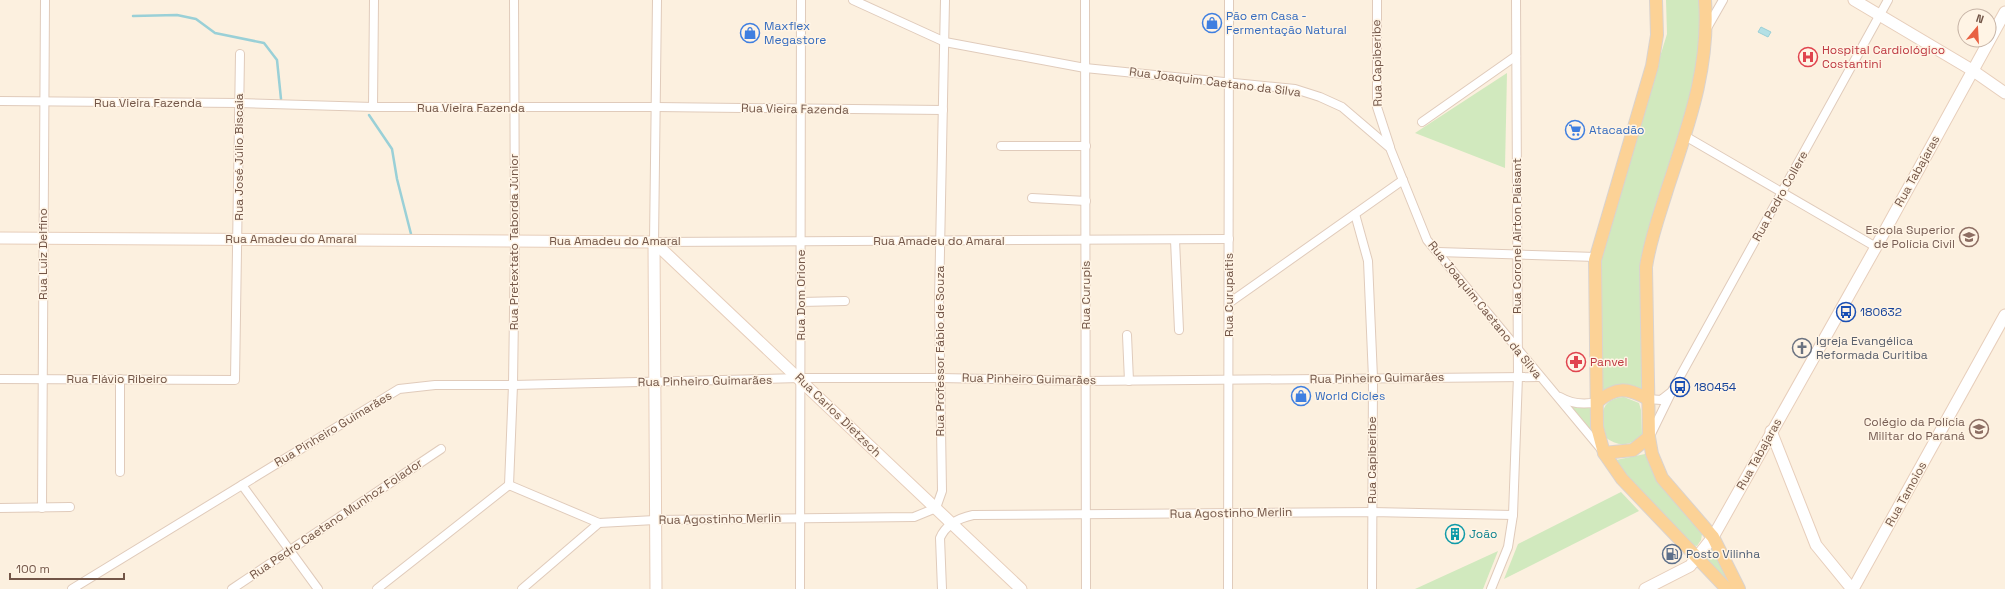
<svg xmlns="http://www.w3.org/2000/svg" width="2005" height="589" viewBox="0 0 2005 589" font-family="'Space Grotesk',sans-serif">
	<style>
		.green { fill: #d1e9be }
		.water { fill: #b4e0e5; stroke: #9ad0d7 }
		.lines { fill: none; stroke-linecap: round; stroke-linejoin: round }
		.stream { stroke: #9ad0d7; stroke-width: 2.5 }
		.street-casing { stroke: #e0cbbb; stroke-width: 10 }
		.secondary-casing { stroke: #e7cebb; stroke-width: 13 }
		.primary-casing { stroke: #dad3cf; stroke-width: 14 }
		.street { stroke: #fff; stroke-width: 8 }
		.secondary { stroke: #fff; stroke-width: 11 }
		.primary { stroke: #fcd296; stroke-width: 12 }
		.labels { text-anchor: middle; stroke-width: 3; stroke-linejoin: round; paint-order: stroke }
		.shop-label { font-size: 12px; fill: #366cbe; stroke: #fff4e5; text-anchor: start }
		.health-label { font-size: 12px; fill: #be3a42; stroke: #fff4e5; text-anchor: start }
		.street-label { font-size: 12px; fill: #725547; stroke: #fff4e5 }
		.education-label { font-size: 12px; fill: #785e54; stroke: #fff4e5; text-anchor: end }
		.transit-label { font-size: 12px; fill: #164399; stroke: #fff4e5; text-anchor: start }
		.worship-label { font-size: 12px; fill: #5b616d; stroke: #fff4e5; text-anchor: start }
		.culture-label { font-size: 12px; fill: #0d838f; stroke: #fff4e5; text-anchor: start }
		.service-label { font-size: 12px; fill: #4e5e75; stroke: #fff4e5; text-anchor: start }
	</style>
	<rect width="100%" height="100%" fill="#fcf0df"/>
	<g class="green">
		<polygon points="1666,0 1701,0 1700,54 1680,142 1644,255 1642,391 1602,393 1599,264 1603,242 1667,34"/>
		<polygon points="1507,73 1505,168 1415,133"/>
		<path d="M1624,397l15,6 2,7 1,24c-10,13 -25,13 -37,3 -5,-20 -6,-38 19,-40z"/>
		<polygon points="1567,404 1592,406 1593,435"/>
		<polygon points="1645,454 1653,473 1702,534 1701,540 1697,546 1692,545 1684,535 1682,536 1624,474 1616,460"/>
		<polygon points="1621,492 1639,511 1504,579 1518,544"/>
		<polygon points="1713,546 1735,589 1703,559"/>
		<polygon points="1498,551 1483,589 1415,589"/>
	</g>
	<polygon class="water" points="1761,27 1771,32 1768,37 1758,32"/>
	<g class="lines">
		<g class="stream">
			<polyline points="133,16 177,15 196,19 215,33 264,43 277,60 281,99"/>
			<polyline points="369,115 392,149 397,179 411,234"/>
		</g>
		<defs>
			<g id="street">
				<polyline points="657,0 654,242 1229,239"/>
				<polyline points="853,0 945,42 1085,68 1295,89 1320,97 1342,107 1390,148 1427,240 1601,449"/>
				<polyline points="1085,0 1086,589"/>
				<polyline points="1377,0 1377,107 1390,147"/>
				<polyline points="1707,28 1723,0"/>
				<polyline points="0,101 239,103 373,107 656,107 943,110"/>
				<polyline points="373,107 374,0"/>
				<polyline points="1422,122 1516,56"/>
				<polyline points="1685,136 1876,247"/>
				<polyline points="1001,146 1086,146"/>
				<polyline points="1032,198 1086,201"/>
				<polyline points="1355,214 1368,261 1373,378 1372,589"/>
				<polyline points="1175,240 1179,330"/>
				<polyline points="1438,252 1596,257"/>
				<polyline points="801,302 845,301"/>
				<polyline points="1229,303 1403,180"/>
				<polyline points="1127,335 1129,381"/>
				<polyline points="0,379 235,380 240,54"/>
				<polyline points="120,379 120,472"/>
				<path d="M1560,397c12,7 24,8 37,5"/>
				<polyline points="1648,399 1661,400 1670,393"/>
				<polyline points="1650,436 1672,391 1888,0"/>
				<polyline points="242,485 318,589"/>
				<polyline points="509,485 599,523 655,520 914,517 936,508 942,491 939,301 945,0"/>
				<polyline points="509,485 513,385 515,240 514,0"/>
				<polyline points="0,508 70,507"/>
				<polyline points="42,508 45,0"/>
				<polyline points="72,589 399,389 435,385 513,385 800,378 940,378 1086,381 1539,377"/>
				<polyline points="232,589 441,449"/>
				<polyline points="377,589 509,485"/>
				<polyline points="522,589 599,523"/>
				<polyline points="800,589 801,0"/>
				<path d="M942,589l-2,-51c6,-14 19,-20 33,-23l399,-3 141,3"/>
				<polyline points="1228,589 1229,0"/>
				<polyline points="1491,589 1508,547 1513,515 1518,376 1516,0"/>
			</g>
			<g id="secondary">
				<polyline points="1854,0 1972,70 2005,93"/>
				<polyline points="0,238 654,242"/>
				<polyline points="654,242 1021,589"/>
				<polyline points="654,242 656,589"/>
				<polyline points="1771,431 1816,545 1852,589"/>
				<polyline points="1645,589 1690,566 1713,537 1876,247 2005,12"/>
				<polyline points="1853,589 2005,315"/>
			</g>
			<g id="primary">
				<polyline points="1656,0 1657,35 1652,66 1595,260 1597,427 1604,453 1622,479 1727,589"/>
				<path d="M1705,0c5,68 -17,126 -38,190 -8,26 -17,50 -21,77l3,170 3,17 10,24 51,59 26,52"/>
				<path d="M1597,402c19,-15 29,-15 51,-3"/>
				<polyline points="1604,453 1633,450 1649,437"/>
			</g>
		</defs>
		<use href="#street" class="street-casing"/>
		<use href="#secondary" class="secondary-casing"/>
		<use href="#primary" class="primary-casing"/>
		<use href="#street" class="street"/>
		<use href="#secondary" class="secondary"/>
		<use href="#primary" class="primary"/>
	</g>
	<defs>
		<symbol id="shop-ring" viewBox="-11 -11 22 22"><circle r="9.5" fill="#fff4e5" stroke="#3f7fe0" stroke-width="1.5"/><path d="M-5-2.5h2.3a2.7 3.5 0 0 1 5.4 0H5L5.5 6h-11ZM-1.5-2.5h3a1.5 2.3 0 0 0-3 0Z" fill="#3f7fe0"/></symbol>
		<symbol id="hospital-ring" viewBox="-11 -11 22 22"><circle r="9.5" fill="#fff4e5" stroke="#e0444e" stroke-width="1.5"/><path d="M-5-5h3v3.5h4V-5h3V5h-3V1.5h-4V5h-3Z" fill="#e0444e"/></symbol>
		<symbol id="supermarket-ring" viewBox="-11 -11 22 22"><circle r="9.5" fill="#fff4e5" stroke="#3f7fe0" stroke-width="1.5"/><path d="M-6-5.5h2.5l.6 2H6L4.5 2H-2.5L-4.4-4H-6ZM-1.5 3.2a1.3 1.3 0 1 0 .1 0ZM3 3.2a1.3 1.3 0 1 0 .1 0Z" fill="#3f7fe0"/></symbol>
		<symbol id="university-ring" viewBox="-11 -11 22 22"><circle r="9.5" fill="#fff4e5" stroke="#8d6e63" stroke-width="1.5"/><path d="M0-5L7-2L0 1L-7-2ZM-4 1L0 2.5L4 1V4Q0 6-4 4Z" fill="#8d6e63"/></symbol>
		<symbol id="bus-ring" viewBox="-11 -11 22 22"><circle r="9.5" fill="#fff4e5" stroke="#1a4fb4" stroke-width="1.5"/><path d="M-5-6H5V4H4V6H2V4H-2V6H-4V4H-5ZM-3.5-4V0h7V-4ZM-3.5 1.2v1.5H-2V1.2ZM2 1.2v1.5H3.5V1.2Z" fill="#1a4fb4"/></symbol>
		<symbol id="church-ring" viewBox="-11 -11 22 22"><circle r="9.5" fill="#fff4e5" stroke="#6b7280" stroke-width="1.5"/><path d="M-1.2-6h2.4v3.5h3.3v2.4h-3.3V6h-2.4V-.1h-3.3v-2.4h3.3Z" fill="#6b7280"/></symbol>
		<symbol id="pharmacy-ring" viewBox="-11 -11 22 22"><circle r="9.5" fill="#fff4e5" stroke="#e0444e" stroke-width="1.5"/><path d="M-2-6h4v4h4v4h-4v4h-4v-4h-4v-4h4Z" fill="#e0444e"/></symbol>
		<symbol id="building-ring" viewBox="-11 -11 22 22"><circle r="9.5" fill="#fff4e5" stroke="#0f9aa8" stroke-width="1.5"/><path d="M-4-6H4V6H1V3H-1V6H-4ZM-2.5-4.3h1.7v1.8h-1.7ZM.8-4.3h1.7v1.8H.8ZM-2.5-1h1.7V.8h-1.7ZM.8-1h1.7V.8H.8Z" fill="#0f9aa8"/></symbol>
		<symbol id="fuel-ring" viewBox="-11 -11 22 22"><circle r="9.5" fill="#fff4e5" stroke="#5c6f8a" stroke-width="1.5"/><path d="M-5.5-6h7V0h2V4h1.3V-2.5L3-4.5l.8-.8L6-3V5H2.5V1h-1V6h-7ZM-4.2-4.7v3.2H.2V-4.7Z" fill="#5c6f8a"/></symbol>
	</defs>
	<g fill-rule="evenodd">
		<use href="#shop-ring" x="1201" y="12" width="22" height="22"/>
		<use href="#shop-ring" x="739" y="22" width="22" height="22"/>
		<use href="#hospital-ring" x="1797" y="46" width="22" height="22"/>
		<use href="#supermarket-ring" x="1564" y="119" width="22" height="22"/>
		<use href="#university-ring" x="1958" y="226" width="22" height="22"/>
		<use href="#bus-ring" x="1835" y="301" width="22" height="22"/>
		<use href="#church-ring" x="1791" y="337" width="22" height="22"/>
		<use href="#pharmacy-ring" x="1565" y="351" width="22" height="22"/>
		<use href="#bus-ring" x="1669" y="376" width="22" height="22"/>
		<use href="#shop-ring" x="1290" y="385" width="22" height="22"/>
		<use href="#university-ring" x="1968" y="418" width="22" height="22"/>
		<use href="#building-ring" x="1444" y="523" width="22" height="22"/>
		<use href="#fuel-ring" x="1661" y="543" width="22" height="22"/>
	</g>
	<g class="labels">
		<g class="shop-label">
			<text x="1226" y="20">Pão em Casa -<tspan x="1226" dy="14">Fermentação Natural</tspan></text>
			<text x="764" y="30">Maxflex<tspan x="764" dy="14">Megastore</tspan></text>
			<text x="1589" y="134">Atacadão</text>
			<text x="1315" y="400">World Cicles</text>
		</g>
		<g class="health-label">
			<text x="1822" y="54">Hospital Cardiológico<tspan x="1822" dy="14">Costantini</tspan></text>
			<text x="1590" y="366">Panvel</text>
		</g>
		<g class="street-label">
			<text transform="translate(1377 63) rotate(-91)" y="4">Rua Capiberibe</text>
			<text transform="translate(1215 82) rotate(7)" y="4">Rua Joaquim Caetano da Silva</text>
			<text x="148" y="107">Rua Vieira Fazenda</text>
			<text x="471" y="112">Rua Vieira Fazenda</text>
			<text transform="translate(795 109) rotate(1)" y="4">Rua Vieira Fazenda</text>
			<text transform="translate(239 157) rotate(-90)" y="4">Rua José Júlio Biscaia</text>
			<text transform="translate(1917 171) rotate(-61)" y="4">Rua Tabajaras</text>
			<text transform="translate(1780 196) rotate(-61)" y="4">Rua Pedro Collere</text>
			<text transform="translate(1517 236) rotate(-90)" y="4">Rua Coronel Airton Plaisant</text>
			<text x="291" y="243">Rua Amadeu do Amaral</text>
			<text x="615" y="245">Rua Amadeu do Amaral</text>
			<text x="939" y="245">Rua Amadeu do Amaral</text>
			<text transform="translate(514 242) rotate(-90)" y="4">Rua Pretextato Taborda Júnior</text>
			<text transform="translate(43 254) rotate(-90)" y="4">Rua Luiz Delfino</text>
			<text transform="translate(801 295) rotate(-90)" y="4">Rua Dom Orione</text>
			<text transform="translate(1086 295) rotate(-90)" y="4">Rua Curupis</text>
			<text transform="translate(1229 295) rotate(-90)" y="4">Rua Curupaitis</text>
			<text transform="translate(1485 310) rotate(51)" y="4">Rua Joaquim Caetano da Silva</text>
			<text transform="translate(940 351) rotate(-90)" y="4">Rua Professor Fábio de Souza</text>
			<text transform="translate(1377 378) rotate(-1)" y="4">Rua Pinheiro Guimarães</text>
			<text x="117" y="383">Rua Flávio Ribeiro</text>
			<text transform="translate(1029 379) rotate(1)" y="4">Rua Pinheiro Guimarães</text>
			<text transform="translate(705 381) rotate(-1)" y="4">Rua Pinheiro Guimarães</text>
			<text transform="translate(838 415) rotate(44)" y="4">Rua Carlos Dietzsch</text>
			<text transform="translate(333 429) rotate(-31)" y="4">Rua Pinheiro Guimarães</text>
			<text transform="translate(1759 454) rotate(-61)" y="4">Rua Tabajaras</text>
			<text transform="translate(1372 460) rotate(-90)" y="4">Rua Capiberibe</text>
			<text transform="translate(1906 494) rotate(-61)" y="4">Rua Tamoios</text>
			<text transform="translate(1231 513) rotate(-1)" y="4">Rua Agostinho Merlin</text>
			<text transform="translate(336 519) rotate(-34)" y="4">Rua Pedro Caetano Munhoz Folador</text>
			<text transform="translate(720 519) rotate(-1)" y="4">Rua Agostinho Merlin</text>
		</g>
		<g class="education-label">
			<text x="1955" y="234">Escola Superior<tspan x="1955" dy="14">de Polícia Civil</tspan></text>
			<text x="1965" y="426">Colégio da Polícia<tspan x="1965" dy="14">Militar do Paraná</tspan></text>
		</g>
		<g class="transit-label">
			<text x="1860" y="316">180632</text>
			<text x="1694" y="391">180454</text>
		</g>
		<g class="worship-label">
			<text x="1816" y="345">Igreja Evangélica<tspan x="1816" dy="14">Reformada Curitiba</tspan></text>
		</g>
		<g class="culture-label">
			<text x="1469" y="538">João</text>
		</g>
		<g class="service-label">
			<text x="1686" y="558">Posto Vilinha</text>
		</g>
	</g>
	<g transform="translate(1977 28) rotate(18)"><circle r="19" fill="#fff4e5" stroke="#c7b4a6"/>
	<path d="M0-3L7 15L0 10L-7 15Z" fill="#e86142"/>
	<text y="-6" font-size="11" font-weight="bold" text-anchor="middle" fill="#725547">N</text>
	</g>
	<path d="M10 573v6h114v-6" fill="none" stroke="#725547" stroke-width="2"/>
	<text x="16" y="573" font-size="12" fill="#725547" stroke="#fff4e5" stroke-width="3" paint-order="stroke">100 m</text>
</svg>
